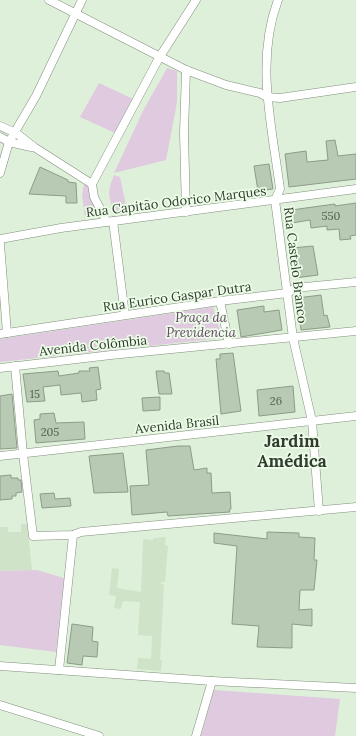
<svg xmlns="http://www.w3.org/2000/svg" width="356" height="736" viewBox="0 0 356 736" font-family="Lora,serif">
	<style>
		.built { fill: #cee3c8 }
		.green { fill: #dfcadf }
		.building { fill: #b8c9b4; stroke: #8c9c88 }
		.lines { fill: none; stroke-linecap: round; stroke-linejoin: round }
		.street-casing { stroke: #808f7c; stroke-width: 9 }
		.street { stroke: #fff; stroke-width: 8 }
		.labels { text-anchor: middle; stroke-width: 3.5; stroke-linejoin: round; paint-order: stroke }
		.number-label { font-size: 11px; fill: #545e52 }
		.street-label { font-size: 13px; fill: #333a31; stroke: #ecfde7 }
		.park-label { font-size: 13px; font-style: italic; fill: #674568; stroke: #ecfde7 }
		.district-label { font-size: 17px; font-weight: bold; fill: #333a31; stroke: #ecfde7 }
	</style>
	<rect width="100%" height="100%" fill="#dff0da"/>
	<g class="built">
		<polygon points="21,524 27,524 32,570 0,571 0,527 8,527 8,532 21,532"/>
		<polygon points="166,537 165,545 168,546 165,582 161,582 161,584 164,585 160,660 162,660 161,671 137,669 138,658 151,659 152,636 138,635 140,602 123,601 121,609 114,608 116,596 109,595 112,568 119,569 117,588 141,592 143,539 153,540 153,538"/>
	</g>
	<g class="green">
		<polygon points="167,68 177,71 177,102 166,160 114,173 143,111"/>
		<polygon points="99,83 133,99 115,133 80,117"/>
		<path d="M114,175l6,2 8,38 -13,-1c-7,-17 -8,-22 -1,-39z"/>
		<polygon points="85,179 92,184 103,215 85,217 82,195"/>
		<polygon points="213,307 222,338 0,362 0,339"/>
		<polygon points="37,570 64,578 56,652 0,645 0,571"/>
		<polygon points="214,690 340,699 335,736 201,736"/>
	</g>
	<g class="building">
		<polygon points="335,140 338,156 356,154 356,179 289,187 285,154 306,151 307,162 328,160 326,141"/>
		<polygon points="269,164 273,189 258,191 254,166"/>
		<polygon points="40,167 68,180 68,182 76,183 77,203 66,203 66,196 29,194"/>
		<polygon points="356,203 356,235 350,236 351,239 340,240 339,229 327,230 327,226 311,228 310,220 286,224 284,211 335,204 335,206"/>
		<polygon points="313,246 318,275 295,278 292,248"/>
		<polygon points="321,295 324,316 327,315 330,327 301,330 297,298"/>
		<polygon points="264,306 264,312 279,310 282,330 241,337 237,310"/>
		<polygon points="233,353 241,411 221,414 216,359 220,359 220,354"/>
		<polygon points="98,367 101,389 96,390 97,400 82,402 81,393 61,395 60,385 43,387 45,401 27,402 23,374 58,371 59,376 79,373 79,371 90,371 89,368"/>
		<polygon points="156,371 164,371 165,373 169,373 172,394 159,394"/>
		<polygon points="293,386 295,412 259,416 257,390"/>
		<polygon points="12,394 17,448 0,449 0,396"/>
		<polygon points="160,397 160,410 143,411 142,398"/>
		<polygon points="54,413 56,423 84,422 85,439 36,443 34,420 40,419 40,414"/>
		<polygon points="178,446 190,446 194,470 207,468 207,473 211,473 212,493 230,492 231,509 229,510 230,512 168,516 167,512 132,515 130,486 149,485 146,450"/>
		<polygon points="123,453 128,492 94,493 89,456"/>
		<polygon points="11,475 11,478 18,478 18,480 21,480 22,492 16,493 16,496 12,496 12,499 0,500 0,476"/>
		<polygon points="54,493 55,499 70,498 71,506 42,508 40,494"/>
		<polygon points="267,532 299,533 299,537 315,538 314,560 317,560 314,590 300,590 299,610 312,609 312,626 292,624 292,648 257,647 259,626 232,624 237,546 214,543 214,533 267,539"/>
		<polygon points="72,624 93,627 92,641 98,642 97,657 83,656 82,665 67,663"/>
	</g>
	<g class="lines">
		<defs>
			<g id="street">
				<polyline points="49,0 186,70 226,85 260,93 267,97 280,98 356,87"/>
				<path d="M278,0c-23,61 -6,126 2,189l-5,11 18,138 19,83 7,90"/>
				<polyline points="186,70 184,133 186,212"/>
				<polyline points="0,126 16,133 34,147 92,184"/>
				<polyline points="0,137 9,142 31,147"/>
				<polyline points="0,173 9,142 36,96 82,0"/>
				<polyline points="113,221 125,315"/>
				<polyline points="107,222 94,197 92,184 159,58 196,0"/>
				<polyline points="0,239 61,228 356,189"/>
				<polyline points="0,244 7,333"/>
				<polyline points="220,301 229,344"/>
				<polyline points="0,334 220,301 288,293 295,288 356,282"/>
				<polyline points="15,366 23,454 33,536 73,535 81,532 356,507"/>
				<polyline points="0,368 111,355 356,331"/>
				<polyline points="0,456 356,416"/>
				<polyline points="0,666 212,681 356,688"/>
				<polyline points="59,670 73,535"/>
				<polyline points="0,705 99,736"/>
				<polyline points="196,736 212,681"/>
			</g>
		</defs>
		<use href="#street" class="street-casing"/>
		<use href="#street" class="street"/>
	</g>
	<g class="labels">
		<g class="number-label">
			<text x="331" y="220">550</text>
			<text x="35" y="398">15</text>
			<text x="276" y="405">26</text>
			<text x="50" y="436">205</text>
		</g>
		<g class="street-label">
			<text transform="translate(176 201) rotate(-7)" y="5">Rua Capitão Odorico Marques</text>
			<text transform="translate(296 265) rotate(83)" y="5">Rua Castelo Branco</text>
			<text transform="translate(177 296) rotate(-8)" y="5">Rua Eurico Gaspar Dutra</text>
			<text transform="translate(93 345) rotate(-6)" y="5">Avenida Colômbia</text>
			<text transform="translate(177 424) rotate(-6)" y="5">Avenida Brasil</text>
		</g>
		<g class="park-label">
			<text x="201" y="322">Praça da<tspan x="201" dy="15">Previdencia</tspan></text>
		</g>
		<g class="district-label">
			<text x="292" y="447">Jardim<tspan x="292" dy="20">Amédica</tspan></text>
		</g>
	</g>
</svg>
